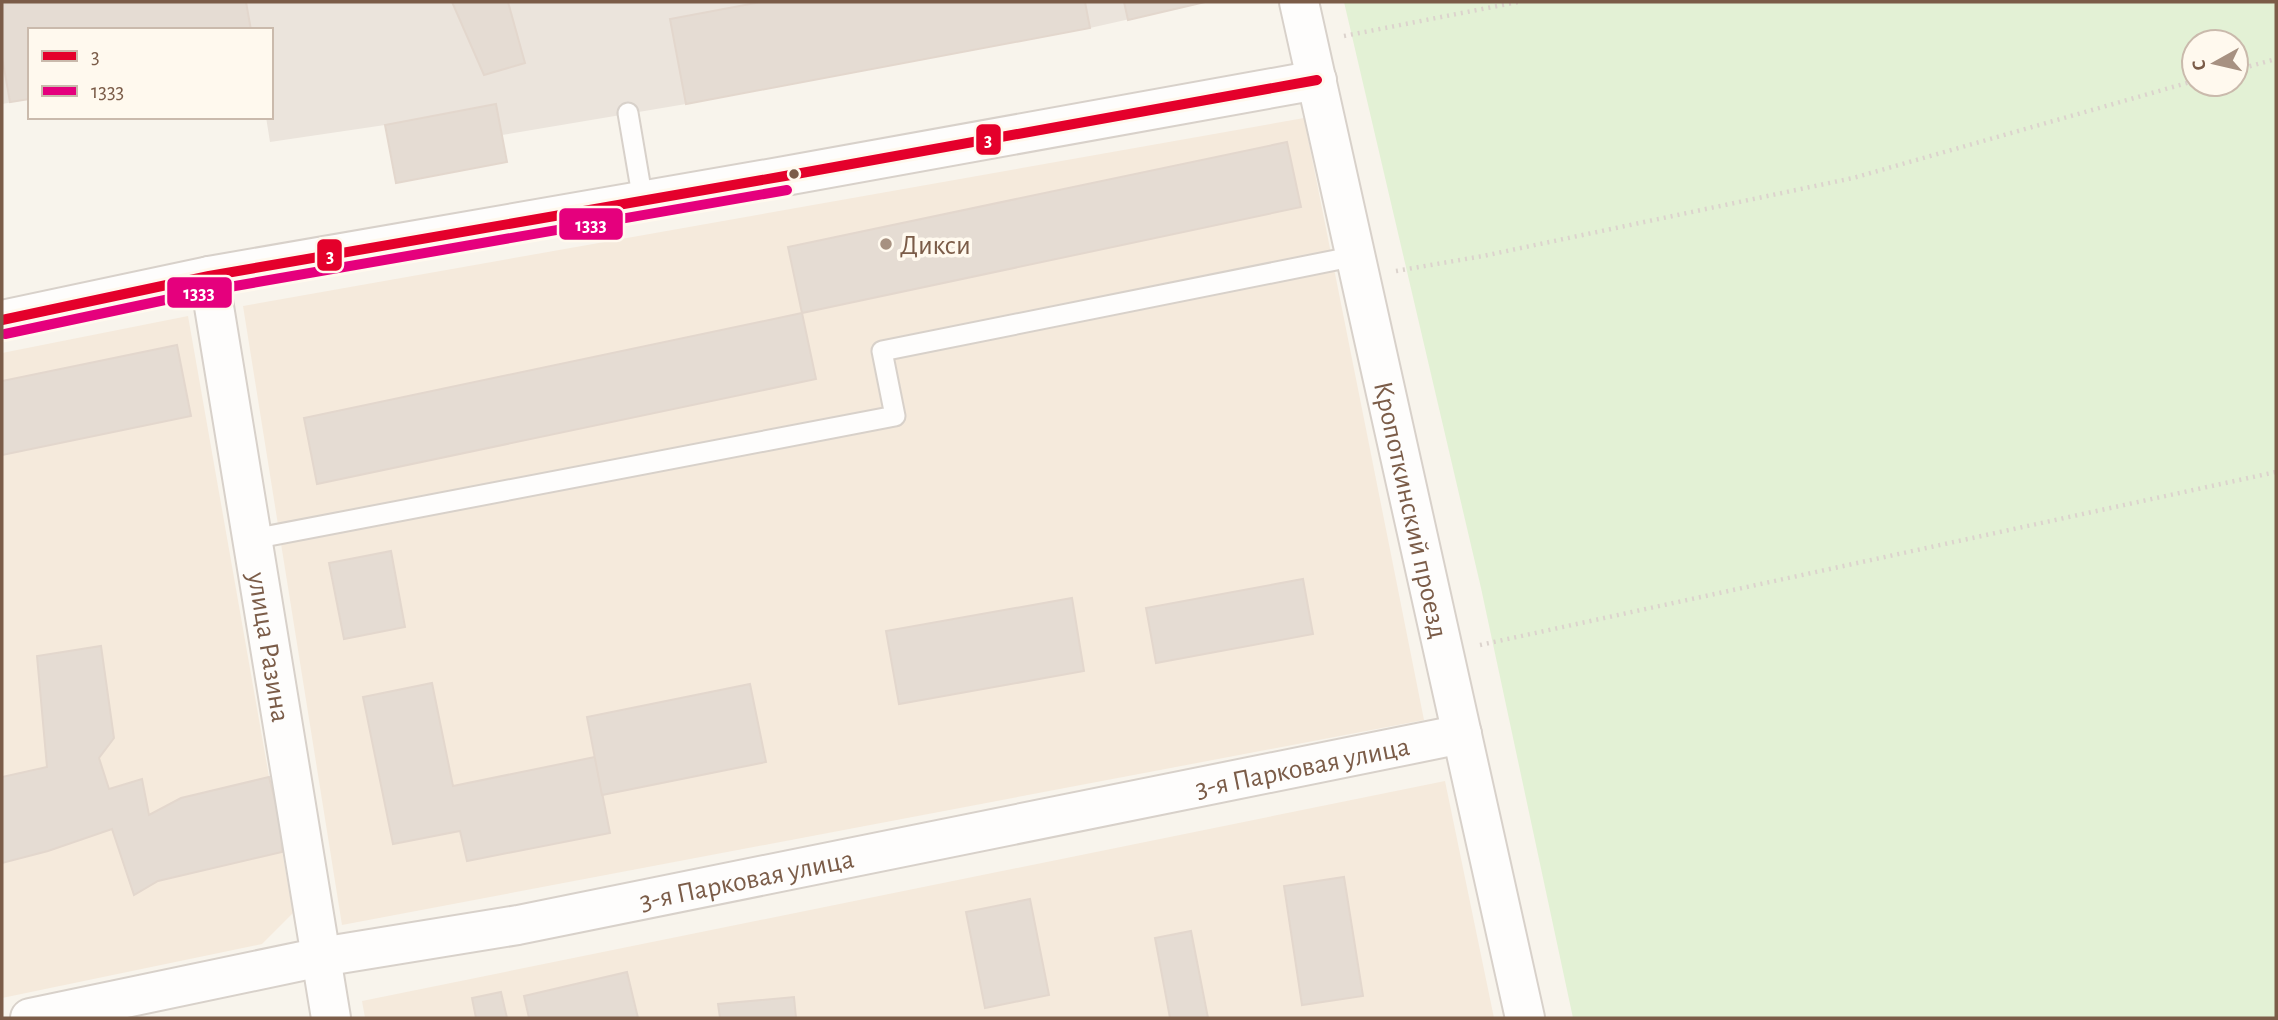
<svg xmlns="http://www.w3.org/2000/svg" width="2278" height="1020" viewBox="0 0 2278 1020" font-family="'Alegreya Sans',sans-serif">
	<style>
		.residential { fill: #f5eadc }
		.industrial { fill: #ebe4dc }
		.green { fill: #e3f1d5; fill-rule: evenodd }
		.building { fill: #e5dcd3; stroke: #e3d7cd; stroke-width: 2 }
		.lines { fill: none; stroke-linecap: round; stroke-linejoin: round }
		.lane-casing { stroke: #d8d1ca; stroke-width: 23 }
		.street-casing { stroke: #d8d1ca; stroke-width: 42 }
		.path { stroke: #dcd3cd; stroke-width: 4.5; stroke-dasharray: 2 5; stroke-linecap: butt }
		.lane { stroke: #fefdfc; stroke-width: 19 }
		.street { stroke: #fefdfc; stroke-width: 38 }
		.bus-1-casing { stroke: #fff9ee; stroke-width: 16 }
		.bus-2-casing { stroke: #fff9ee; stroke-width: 16 }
		.bus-1 { stroke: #e4002b; stroke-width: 10 }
		.bus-2 { stroke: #e5007d; stroke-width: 10 }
		.bus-dot { fill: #7b5c48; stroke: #fff9ee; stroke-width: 2.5 }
		.poi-dot { fill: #a79181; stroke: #fff9ee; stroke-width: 2.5 }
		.labels { text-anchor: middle; stroke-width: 7; stroke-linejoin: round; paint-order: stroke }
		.poi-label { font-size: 28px; fill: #7b5c48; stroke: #fff9ee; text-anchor: start }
		.street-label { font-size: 28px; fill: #7b5c48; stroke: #fff9ee }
		.line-badge { stroke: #fff9ee; stroke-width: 2.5 }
		.badge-label { font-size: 19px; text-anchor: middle; font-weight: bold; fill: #fff }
	</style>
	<rect width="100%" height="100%" fill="#f8f4ec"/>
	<g class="residential">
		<polygon points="1304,118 1424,720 342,925 243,306"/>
		<polygon points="188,316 293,913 262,944 2,998 2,353"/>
		<polygon points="1445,781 1494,1018 365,1018 362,1001"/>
	</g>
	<polygon class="industrial" points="2,2 1205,2 1090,28 686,104 502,135 507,162 396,183 385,125 270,142 266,117 271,117 271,30 30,30 30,99 2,104"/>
	<path class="green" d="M1344,2h932v1016h-703l-92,-430zM2194,42h42v42h-42z"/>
	<g class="building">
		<polygon points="2,2 246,2 251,30 30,30 30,99 10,102 2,57"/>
		<polygon points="452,2 508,2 525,63 484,75"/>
		<polygon points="761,2 1085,2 1090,28 686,104 670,19"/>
		<polygon points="1124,2 1205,2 1128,20"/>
		<polygon points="496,104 507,162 396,183 385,125"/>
		<polygon points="1287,142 1301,207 802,313 788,247"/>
		<polygon points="802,313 816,379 317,484 304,418"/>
		<polygon points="177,345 191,416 2,455 2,381"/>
		<polygon points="391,551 405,627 344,639 329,563"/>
		<polygon points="1303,579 1313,634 1156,663 1146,608"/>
		<polygon points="1072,598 1084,671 899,704 886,631"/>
		<polygon points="101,646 114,738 99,758 109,789 142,779 149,815 181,798 269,777 281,824 282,852 158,881 134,895 112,829 48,851 2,863 2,777 47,767 37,656"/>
		<polygon points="432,683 453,786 595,757 610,833 467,861 460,831 393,844 363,697"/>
		<polygon points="750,684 766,762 602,795 587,717"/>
		<polygon points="1344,877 1363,996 1302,1005 1284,886"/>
		<polygon points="1030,899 1049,995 985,1008 966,912"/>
		<polygon points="1191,931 1208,1018 1170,1018 1155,938"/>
		<polygon points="627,972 638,1018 529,1018 524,996"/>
		<polygon points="501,992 507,1018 476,1018 472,998"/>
		<polygon points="794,997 796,1018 720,1018 718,1004"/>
	</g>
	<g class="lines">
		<defs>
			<g id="lane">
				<polyline points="628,113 643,201"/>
				<polyline points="253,539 895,416 882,351 1356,256"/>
			</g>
			<g id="street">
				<path id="s1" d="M1299,2l226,1016"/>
				<path id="s2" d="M209,276l122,742"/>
				<polyline points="2,320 209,276 785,176 1317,80"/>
				<path id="s3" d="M30,1018l291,-61 197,-32 944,-191"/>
			</g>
		</defs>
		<use href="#lane" class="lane-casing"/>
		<use href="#street" class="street-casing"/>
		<g class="path">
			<polyline points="1344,36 1518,2"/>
			<polyline points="2236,70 2276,59"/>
			<polyline points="1396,271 1483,256 1853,178 2194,81"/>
			<polyline points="1480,645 2276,472"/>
		</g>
		<use href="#lane" class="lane"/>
		<use href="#street" class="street"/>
		<defs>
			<polyline id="bus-1" points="2,320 209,276 785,176 1317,80"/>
			<polyline id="bus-2" points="5,334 212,290 787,190"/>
		</defs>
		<use href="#bus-1" class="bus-1-casing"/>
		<use href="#bus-2" class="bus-2-casing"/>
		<use href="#bus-1" class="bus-1"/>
		<use href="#bus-2" class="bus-2"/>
	</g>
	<circle class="bus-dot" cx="794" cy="174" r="6"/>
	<circle class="poi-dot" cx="886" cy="244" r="7"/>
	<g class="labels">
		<g class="poi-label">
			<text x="900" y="254">Дикси</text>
		</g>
		<g class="street-label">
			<text dy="10" stroke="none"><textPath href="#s1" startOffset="520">Кропоткинский проезд</textPath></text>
			<text dy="10" stroke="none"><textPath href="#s2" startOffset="376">улица Разина</textPath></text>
			<text dy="10" stroke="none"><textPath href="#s3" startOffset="1297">3-я Парковая улица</textPath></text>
			<text dy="10" stroke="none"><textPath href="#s3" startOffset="730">3-я Парковая улица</textPath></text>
		</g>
	</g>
	<g class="line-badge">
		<rect x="975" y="123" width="27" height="33" rx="7" fill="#e4002b"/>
		<rect x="558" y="207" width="66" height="34" rx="7" fill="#e5007d"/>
		<rect x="316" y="238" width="27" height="34" rx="7" fill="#e4002b"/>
		<rect x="166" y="276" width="67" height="33" rx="7" fill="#e5007d"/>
	</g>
	<g class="badge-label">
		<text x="988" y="146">3</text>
		<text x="591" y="231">1333</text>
		<text x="330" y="262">3</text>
		<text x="199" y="299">1333</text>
	</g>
	<rect width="2278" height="1020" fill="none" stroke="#7b5c48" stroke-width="7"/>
	<rect x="28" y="28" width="245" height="91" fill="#fff9ee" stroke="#cabaac" stroke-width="2"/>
	<rect x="42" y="51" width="35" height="10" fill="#e4002b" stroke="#cabaac" stroke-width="2"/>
	<text x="91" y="63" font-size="21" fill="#7b5c48">3</text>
	<rect x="42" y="86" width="35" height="10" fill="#e5007d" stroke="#cabaac" stroke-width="2"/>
	<text x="91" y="98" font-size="21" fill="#7b5c48">1333</text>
	<g transform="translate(2215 63) rotate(262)"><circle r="33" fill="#fff9ee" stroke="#cabaac" stroke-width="2"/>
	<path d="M0-5L12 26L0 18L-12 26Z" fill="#a79181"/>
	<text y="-10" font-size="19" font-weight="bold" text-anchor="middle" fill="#7b5c48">С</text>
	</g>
</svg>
